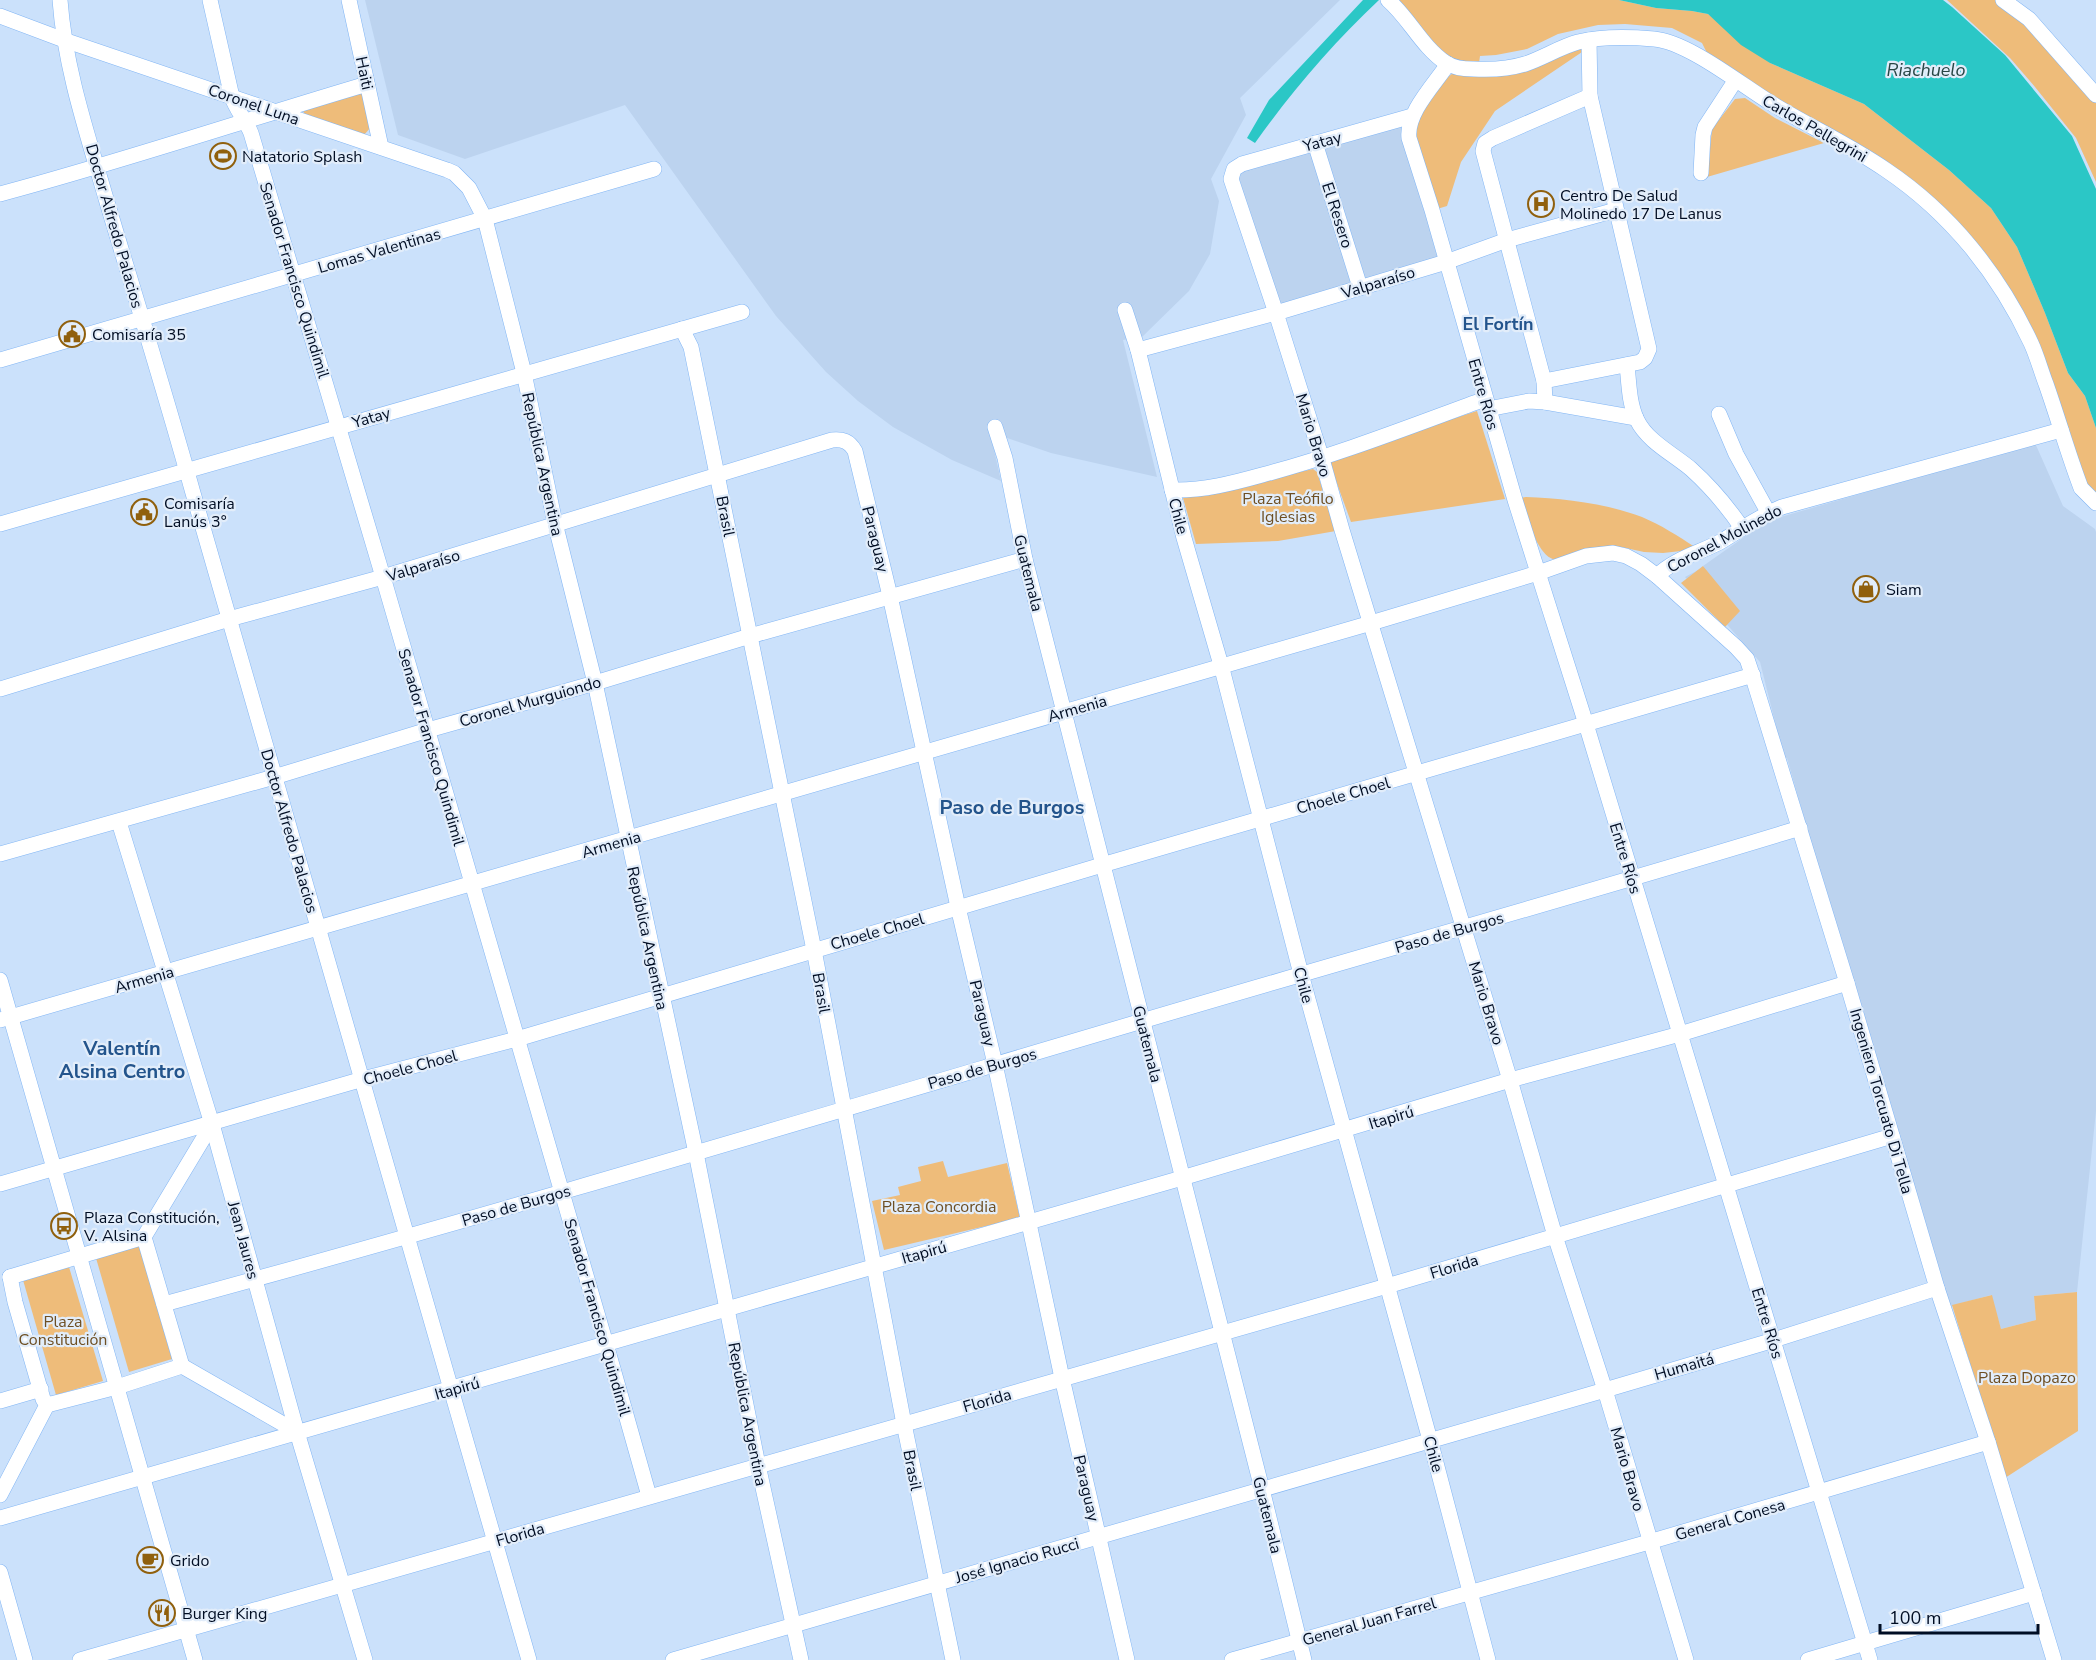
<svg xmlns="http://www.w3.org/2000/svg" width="2096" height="1660" viewBox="0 0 2096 1660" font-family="'Nunito Sans',sans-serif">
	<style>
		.built { fill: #bcd3ef }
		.green { fill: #eebc7a }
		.water { fill: #2bc7c6 }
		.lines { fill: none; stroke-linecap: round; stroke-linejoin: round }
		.minor-casing { stroke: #81b5f4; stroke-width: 16 }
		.minor { stroke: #fff; stroke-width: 15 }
		.labels { text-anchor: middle; stroke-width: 4.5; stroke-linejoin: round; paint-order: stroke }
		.street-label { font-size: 16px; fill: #000d23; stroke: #e2edfa }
		.poi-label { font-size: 16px; fill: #000d23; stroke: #e2edfa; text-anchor: start }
		.park-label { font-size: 16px; fill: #6e4f23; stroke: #e2edfa }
		.water-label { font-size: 18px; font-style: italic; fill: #284645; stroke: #e2edfa }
		.neighbourhood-label { font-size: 18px; font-weight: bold; fill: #23548c; stroke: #e2edfa }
		.quarter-label { font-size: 20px; font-weight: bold; fill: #23548c; stroke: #e2edfa }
	</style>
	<rect width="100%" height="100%" fill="#cbe1fb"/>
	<g class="built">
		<polygon points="365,0 1340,0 1240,98 1246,115 1211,179 1219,201 1210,254 1189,291 1142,337 1123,340 1157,477 1051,453 990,432 1001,481 952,460 893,427 858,401 826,372 776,316 625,105 465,159 398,135"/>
		<polygon points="1400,116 1440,259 1275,314 1231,171"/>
		<polygon points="2035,443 2063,506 2095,529 2096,532 2096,1111 2077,1292 2034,1296 2036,1320 2001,1329 1991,1295 1944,1308 1787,758 1784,758 1760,662 1685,577 1704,567 1703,566 1767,521"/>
	</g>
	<g class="green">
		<path d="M1396,0h223l37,8 36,3 16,3 62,49 94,41 85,66 42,38 26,39 28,66 23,60 17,23 11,32v71l-7,-7 -55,-149 -73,-112 -197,-140 -56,-36 -6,-12 -30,-15 -47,-4 -27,1 -40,9 -31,15 -31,6 -16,1 -1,7c-9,0 -19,0 -28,-4 -20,-10 -40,-42 -55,-59z"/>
		<polygon points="1947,0 1998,0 2030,25 2096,103 2096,182 2076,138 2035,87 2010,58"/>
		<path d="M1584,47l1,3 -90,61 -34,51 -14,44 -10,3 -23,-74c3,-17 25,-54 41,-63z"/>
		<polygon points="362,93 371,127 364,135 304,114 303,109"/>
		<polygon points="1745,98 1775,118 1824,143 1707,177 1712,129 1735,99"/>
		<polygon points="1477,411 1505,499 1351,522 1328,459"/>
		<polygon points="1313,469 1317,472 1336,531 1278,541 1196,544 1183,498"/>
		<path d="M1526,497c36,1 82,7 116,20 19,8 36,19 53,30l-14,4 -18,2 -19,-1 -23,-5 -64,13c-20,-1 -30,-45 -37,-62z"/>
		<polygon points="1703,566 1740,611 1725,627 1681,583"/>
		<polygon points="943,1161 948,1177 1007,1163 1020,1218 884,1250 872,1201 900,1195 898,1187 921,1181 918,1167"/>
		<polygon points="139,1246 172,1359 129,1372 96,1258"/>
		<polygon points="69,1267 103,1381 56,1395 23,1280"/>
		<polygon points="2077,1292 2078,1431 2005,1478 1952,1305 1992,1295 2001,1329 2036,1320 2034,1296"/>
	</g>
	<g class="water">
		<path d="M1363,0h16c-46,43 -87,91 -124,143l-8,-5 22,-38z"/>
		<polygon points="1619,0 1943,0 1952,7 2005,55 2072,136 2096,189 2096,428 2085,396 2068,373 2045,313 2017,247 1991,208 1949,170 1864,104 1770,63 1741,45 1708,14 1692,11 1656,8"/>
	</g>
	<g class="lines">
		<defs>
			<g id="minor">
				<path d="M60,0c5,69 28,136 47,202 29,97 59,194 86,291 111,390 226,778 336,1167"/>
				<path d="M210,0l22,97c4,13 14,23 19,36l132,444 223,767 43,152"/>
				<polyline points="349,0 381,147"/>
				<path d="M1388,0c21,18 34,47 58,63 8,5 18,6 27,6 17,1 36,0 52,-5 18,-6 35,-17 53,-22 24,-6 52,-5 76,-3 34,3 86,45 117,64 37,23 79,42 115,67 64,43 113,104 145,173 6,13 10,28 15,41 12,34 22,70 35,104l15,15"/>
				<polyline points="2003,0 2029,19 2096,95"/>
				<polyline points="0,16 64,40 447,170 454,173 469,188 485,219 524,373 555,523 595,683 696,1153 758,1465 801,1660"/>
				<path d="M1448,64c-14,21 -42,49 -39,74l23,72 83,290 71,224 284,936"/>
				<polyline points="1412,116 1242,164 1234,169 1231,179 1276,313 1322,459 1342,530 1510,1080 1555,1236 1605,1390 1686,1660"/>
				<polyline points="1315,143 1360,287"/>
				<polyline points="1701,173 1703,135 1705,127 1735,81"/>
				<path d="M0,194c124,-33 245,-74 367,-110"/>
				<polyline points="1125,310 1138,350 1184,538 1221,665 1301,974 1430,1440 1488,1660"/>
				<polyline points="682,329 691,347 814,950 904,1424 953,1660"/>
				<polyline points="1138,350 1276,313 1446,262 1507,240 1616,210"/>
				<polyline points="0,360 654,169"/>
				<path d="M1627,365c2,18 2,39 10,55 10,21 36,34 54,49 20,18 36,37 51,59"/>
				<polyline points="1544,381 1483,151 1485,143 1493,138 1590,96"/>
				<polyline points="1545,402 1636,418"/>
				<polyline points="1488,409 1529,401 1545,402 1544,381 1640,362 1645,358 1649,349 1590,96 1589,40"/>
				<polyline points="1719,414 1736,454 1768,512"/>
				<polyline points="995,427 1005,458 1025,559 1262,1489 1304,1660"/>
				<path d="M1172,490c31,1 61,-7 90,-15 76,-20 149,-49 223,-76"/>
				<polyline points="0,524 742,312"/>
				<path d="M1657,576c17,-17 42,-23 63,-34 20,-12 40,-26 62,-35l279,-77"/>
				<path d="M0,689l229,-70 154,-42 449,-137c11,-1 17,1 23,11l35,145 68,311 37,157 67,314 65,282"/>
				<polyline points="119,822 212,1124 297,1432 365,1660"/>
				<polyline points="0,854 274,777 428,730 595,683 750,636 1025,559"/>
				<polyline points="0,980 195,1660"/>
				<polyline points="0,1020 1371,623 1538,573 1586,556 1613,553 1626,556 1641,564 1657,576 1736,647 1747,659 1750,668 1847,983 1937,1288 1988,1442 2054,1660"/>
				<polyline points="0,1184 363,1079 517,1039 1102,865 1753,675"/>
				<polyline points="144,1237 182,1366"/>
				<polyline points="144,1237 212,1124"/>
				<polyline points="10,1277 144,1237"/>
				<polyline points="10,1277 15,1302 43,1399 47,1405"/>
				<path d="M164,1304c328,-89 653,-187 978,-283 219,-65 439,-126 658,-193"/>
				<polyline points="182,1366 297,1432"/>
				<polyline points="0,1401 41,1389"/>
				<polyline points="47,1405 117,1387 182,1366"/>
				<polyline points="0,1495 47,1405"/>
				<polyline points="0,1518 1182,1178 1510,1080 1680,1034 1847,983"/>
				<polyline points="0,1572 25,1660"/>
				<polyline points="80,1660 1387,1286 1892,1136"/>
				<polyline points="673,1660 1605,1390 1774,1340 1937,1288"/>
				<polyline points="1232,1660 1649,1542 1988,1442"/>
				<polyline points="1808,1660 2034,1593"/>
			</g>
		</defs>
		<use href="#minor" class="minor-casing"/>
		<use href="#minor" class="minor"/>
	</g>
	<defs>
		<symbol id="stadium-ring" viewBox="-11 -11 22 22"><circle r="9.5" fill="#e2edfa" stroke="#90600d" stroke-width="1.5"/><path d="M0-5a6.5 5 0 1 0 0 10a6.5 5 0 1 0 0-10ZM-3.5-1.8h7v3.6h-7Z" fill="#90600d"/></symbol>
		<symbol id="hospital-ring" viewBox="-11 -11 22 22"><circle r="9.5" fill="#e2edfa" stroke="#90600d" stroke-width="1.5"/><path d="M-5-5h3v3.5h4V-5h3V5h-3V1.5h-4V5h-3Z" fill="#90600d"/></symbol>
		<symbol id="civic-ring" viewBox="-11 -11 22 22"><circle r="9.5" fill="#e2edfa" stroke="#90600d" stroke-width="1.5"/><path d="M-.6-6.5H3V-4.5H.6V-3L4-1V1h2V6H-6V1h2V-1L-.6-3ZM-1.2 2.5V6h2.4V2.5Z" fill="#90600d"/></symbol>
		<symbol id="shop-ring" viewBox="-11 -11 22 22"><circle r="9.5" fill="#e2edfa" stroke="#90600d" stroke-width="1.5"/><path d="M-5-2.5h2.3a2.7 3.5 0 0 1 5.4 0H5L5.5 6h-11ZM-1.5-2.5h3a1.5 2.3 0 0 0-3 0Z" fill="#90600d"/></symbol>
		<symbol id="bus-ring" viewBox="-11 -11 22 22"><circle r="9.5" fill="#e2edfa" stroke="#90600d" stroke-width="1.5"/><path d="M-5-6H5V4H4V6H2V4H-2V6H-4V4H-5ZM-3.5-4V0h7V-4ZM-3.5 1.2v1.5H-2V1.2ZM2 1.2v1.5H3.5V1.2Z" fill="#90600d"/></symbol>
		<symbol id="cafe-ring" viewBox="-11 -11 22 22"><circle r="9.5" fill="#e2edfa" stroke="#90600d" stroke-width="1.5"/><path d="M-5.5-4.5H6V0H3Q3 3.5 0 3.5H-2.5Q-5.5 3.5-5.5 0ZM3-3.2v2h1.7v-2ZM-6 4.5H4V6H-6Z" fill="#90600d"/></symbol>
		<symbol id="restaurant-ring" viewBox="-11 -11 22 22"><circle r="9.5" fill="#e2edfa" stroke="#90600d" stroke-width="1.5"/><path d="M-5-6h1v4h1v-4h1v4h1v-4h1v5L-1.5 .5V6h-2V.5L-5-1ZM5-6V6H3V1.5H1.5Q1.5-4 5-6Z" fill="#90600d"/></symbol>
	</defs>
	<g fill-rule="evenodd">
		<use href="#stadium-ring" x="208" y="141" width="30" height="30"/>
		<use href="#hospital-ring" x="1526" y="189" width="30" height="30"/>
		<use href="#civic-ring" x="57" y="319" width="30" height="30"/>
		<use href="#civic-ring" x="129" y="497" width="30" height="30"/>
		<use href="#shop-ring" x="1851" y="574" width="30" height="30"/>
		<use href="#bus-ring" x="49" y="1211" width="30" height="30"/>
		<use href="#cafe-ring" x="135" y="1545" width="30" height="30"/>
		<use href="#restaurant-ring" x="147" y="1598" width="30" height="30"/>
	</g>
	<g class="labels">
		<g class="street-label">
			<text transform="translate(365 73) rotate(78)" y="6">Haiti</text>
			<text transform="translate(254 104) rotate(19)" y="6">Coronel Luna</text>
			<text transform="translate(1815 128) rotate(30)" y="6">Carlos Pellegrini</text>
			<text transform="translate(1322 141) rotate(-15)" y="6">Yatay</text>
			<text transform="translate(1338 215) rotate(72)" y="6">El Resero</text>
			<text transform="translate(115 226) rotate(74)" y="6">Doctor Alfredo Palacios</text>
			<text transform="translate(379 250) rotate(-16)" y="6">Lomas Valentinas</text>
			<text transform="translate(295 280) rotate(73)" y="6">Senador Francisco Quindimil</text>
			<text transform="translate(1378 282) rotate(-17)" y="6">Valparaíso</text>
			<text transform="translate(1484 394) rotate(74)" y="6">Entre Ríos</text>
			<text transform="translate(371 417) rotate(-16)" y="6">Yatay</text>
			<text transform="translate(1314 435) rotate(73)" y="6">Mario Bravo</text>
			<text transform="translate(543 464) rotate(78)" y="6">República Argentina</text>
			<text transform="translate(726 516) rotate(79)" y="6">Brasil</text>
			<text transform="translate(1179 516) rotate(75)" y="6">Chile</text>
			<text transform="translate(1724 538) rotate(-28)" y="6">Coronel Molinedo</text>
			<text transform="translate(876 539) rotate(76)" y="6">Paraguay</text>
			<text transform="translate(423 565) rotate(-17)" y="6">Valparaíso</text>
			<text transform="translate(1029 573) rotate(76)" y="6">Guatemala</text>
			<text transform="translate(530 701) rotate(-16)" y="6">Coronel Murguiondo</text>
			<text transform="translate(1077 708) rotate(-16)" y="6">Armenia</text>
			<text transform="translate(432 747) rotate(74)" y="6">Senador Francisco Quindimil</text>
			<text transform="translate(1343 795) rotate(-16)" y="6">Choele Choel</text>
			<text transform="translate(290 831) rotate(74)" y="6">Doctor Alfredo Palacios</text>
			<text transform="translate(611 844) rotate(-16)" y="6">Armenia</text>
			<text transform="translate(1626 858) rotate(73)" y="6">Entre Ríos</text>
			<text transform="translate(877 931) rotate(-16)" y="6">Choele Choel</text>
			<text transform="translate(1449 932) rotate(-16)" y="6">Paso de Burgos</text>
			<text transform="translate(648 938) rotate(78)" y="6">República Argentina</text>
			<text transform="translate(144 979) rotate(-16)" y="6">Armenia</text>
			<text transform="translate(1304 985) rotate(75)" y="6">Chile</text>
			<text transform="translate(822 993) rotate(80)" y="6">Brasil</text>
			<text transform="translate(1487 1003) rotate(73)" y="6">Mario Bravo</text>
			<text transform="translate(983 1013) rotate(77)" y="6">Paraguay</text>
			<text transform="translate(1148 1044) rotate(76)" y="6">Guatemala</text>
			<text transform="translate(410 1067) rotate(-15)" y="6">Choele Choel</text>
			<text transform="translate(982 1068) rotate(-16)" y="6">Paso de Burgos</text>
			<text transform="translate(1882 1101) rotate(74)" y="6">Ingeniero Torcuato Di Tella</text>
			<text transform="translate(1391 1117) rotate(-17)" y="6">Itapirú</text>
			<text transform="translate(516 1205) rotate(-16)" y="6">Paso de Burgos</text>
			<text transform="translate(244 1240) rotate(75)" y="6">Jean Jaures</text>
			<text transform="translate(924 1252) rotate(-16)" y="6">Itapirú</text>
			<text transform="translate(1454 1266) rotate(-17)" y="6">Florida</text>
			<text transform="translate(598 1317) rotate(74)" y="6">Senador Francisco Quindimil</text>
			<text transform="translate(1768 1323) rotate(73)" y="6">Entre Ríos</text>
			<text transform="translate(1684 1366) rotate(-16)" y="6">Humaitá</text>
			<text transform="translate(457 1388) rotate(-16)" y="6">Itapirú</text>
			<text transform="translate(987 1400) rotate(-16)" y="6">Florida</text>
			<text transform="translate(748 1414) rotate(79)" y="6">República Argentina</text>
			<text transform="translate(1434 1454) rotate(75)" y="6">Chile</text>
			<text transform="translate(1628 1469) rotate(74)" y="6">Mario Bravo</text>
			<text transform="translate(913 1470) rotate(79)" y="6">Brasil</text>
			<text transform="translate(1087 1488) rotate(77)" y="6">Paraguay</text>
			<text transform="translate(1268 1515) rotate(76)" y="6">Guatemala</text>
			<text transform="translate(1730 1519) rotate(-16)" y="6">General Conesa</text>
			<text transform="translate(520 1534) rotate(-16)" y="6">Florida</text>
			<text transform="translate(1017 1560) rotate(-16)" y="6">José Ignacio Rucci</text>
			<text transform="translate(1369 1621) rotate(-16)" y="6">General Juan Farrel</text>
		</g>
		<g class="poi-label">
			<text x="242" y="162">Natatorio Splash</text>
			<text x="1560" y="201">Centro De Salud<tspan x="1560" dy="18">Molinedo 17 De Lanus</tspan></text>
			<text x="92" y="340">Comisaría 35</text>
			<text x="164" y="509">Comisaría<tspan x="164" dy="18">Lanús 3°</tspan></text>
			<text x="1886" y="595">Siam</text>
			<text x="84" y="1223">Plaza Constitución,<tspan x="84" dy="18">V. Alsina</tspan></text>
			<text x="170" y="1566">Grido</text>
			<text x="182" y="1619">Burger King</text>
		</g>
		<g class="park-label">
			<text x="1288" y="504">Plaza Teófilo<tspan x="1288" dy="18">Iglesias</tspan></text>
			<text x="939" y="1212">Plaza Concordia</text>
			<text x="63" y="1327">Plaza<tspan x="63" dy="18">Constitución</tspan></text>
			<text x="2027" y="1383">Plaza Dopazo</text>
		</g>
		<g class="water-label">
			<text x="1926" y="76">Riachuelo</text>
		</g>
		<g class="neighbourhood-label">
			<text x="1498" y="330">El Fortín</text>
		</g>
		<g class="quarter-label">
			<text x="1012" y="814">Paso de Burgos</text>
			<text x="122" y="1055">Valentín<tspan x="122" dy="23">Alsina Centro</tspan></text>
		</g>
	</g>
	<path d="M1880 1624v9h158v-9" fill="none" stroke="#000d23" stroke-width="3"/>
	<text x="1889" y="1624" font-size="18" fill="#000d23" stroke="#e2edfa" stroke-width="4.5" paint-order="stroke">100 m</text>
</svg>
